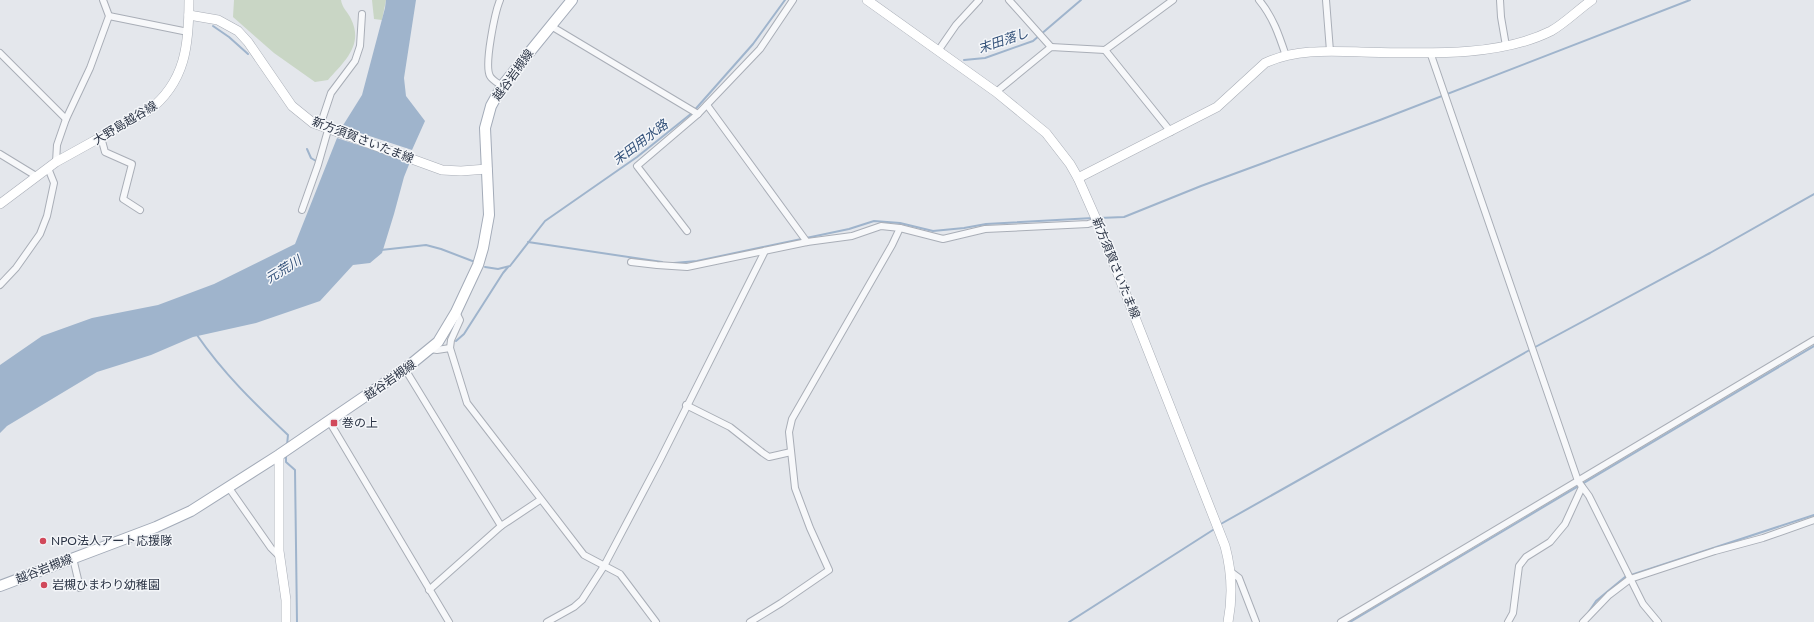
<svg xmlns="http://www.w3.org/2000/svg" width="1814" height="622" viewBox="0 0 1814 622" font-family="Lato,'Noto Sans JP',sans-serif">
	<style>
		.green { fill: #c9d6c5 }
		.water { fill: #9fb4cc }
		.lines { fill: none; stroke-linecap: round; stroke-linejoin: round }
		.stream { stroke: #9fb4cc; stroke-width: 2 }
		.street-casing { stroke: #a9aeb7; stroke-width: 8 }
		.secondary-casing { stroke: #a9aeb7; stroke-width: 10 }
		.primary-casing { stroke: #a3abb8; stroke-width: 12 }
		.street { stroke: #f7f8fa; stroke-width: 6 }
		.secondary { stroke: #fff; stroke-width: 9 }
		.primary { stroke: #fff; stroke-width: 10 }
		.poi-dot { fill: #d1495b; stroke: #f4f6f9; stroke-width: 1.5 }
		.labels { text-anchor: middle; stroke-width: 3; stroke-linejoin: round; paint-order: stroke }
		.street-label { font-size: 12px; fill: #2b3445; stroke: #f4f6f9 }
		.poi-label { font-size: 12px; fill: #2b3445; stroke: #f4f6f9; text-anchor: start }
		.water-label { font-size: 13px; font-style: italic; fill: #34527a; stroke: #f4f6f9 }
	</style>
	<rect width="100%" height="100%" fill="#e4e7ec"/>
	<g class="green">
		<path d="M234,0h107c1,8 7,12 10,19 13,26 -7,43 -23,61l-13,2 -41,-29 -41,-36z"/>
		<polygon points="372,0 386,0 382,20 374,19"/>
	</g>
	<g class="water">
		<polygon points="386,0 416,0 404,78 406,96 425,121 412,150 342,127 362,95 385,8"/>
		<polygon points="337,138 410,162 404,177 394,214 382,253 370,263 353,265 320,301 256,323 193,337 151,355 97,372 7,426 0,433 0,365 42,336 92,318 158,305 214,284 295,244"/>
	</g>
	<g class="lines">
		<g class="stream">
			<polyline points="213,26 229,37 248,54"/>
			<polyline points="964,60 985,58 1033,41 1081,0"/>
			<polyline points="307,149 311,158 316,161"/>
			<polyline points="1099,218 1124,217 1201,186 1380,120 1690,0"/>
			<polyline points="528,242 662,262"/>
			<polyline points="381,250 426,245 441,249 475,262"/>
			<polyline points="674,263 697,261 849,229 874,221 900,223 933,231 964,228 986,224 1093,218"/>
			<polyline points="485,267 498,269 510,266 545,221 637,157 692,113 753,44 785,0"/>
			<path d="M197,335c26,38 58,69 91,100l-1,10"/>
			<polyline points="456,341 464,334 503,273 508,267"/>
			<polyline points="286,455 286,462 295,470 297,622"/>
			<polyline points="1219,525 1526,352 1710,253 1814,194"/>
			<polyline points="1588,613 1596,601 1625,577 1814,515"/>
			<polyline points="1069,622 1216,528"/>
			<polyline points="1350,622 1814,346"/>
		</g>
		<defs>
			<g id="street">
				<path d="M500,0c-5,12 -16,65 -10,76 2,4 8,7 12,10"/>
				<polyline points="1009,0 1051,47"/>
				<path d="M1259,0c14,17 20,35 27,56"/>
				<polyline points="1326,0 1330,51"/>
				<polyline points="1500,0 1501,17 1506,46"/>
				<polyline points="109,16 188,32"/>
				<polyline points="551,26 698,114"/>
				<polyline points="1105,50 1171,132"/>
				<polyline points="938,51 956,25 979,0"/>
				<polyline points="1430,52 1578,481 1589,496 1643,604 1658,622"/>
				<polyline points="0,53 66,119"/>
				<polyline points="996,92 1051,47 1105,50 1173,0"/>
				<polyline points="707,105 807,242"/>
				<polyline points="320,126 331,93 355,61 360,46 362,14"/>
				<polyline points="101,137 105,152 132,164 123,199 140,210"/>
				<polyline points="0,154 36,176"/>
				<polyline points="56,162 57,145 66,119 90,68 109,16 103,0"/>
				<polyline points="302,210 318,165 328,130"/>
				<polyline points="687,231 637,166 698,114 760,49 793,0"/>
				<polyline points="631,262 657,265 687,267 807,242 852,236 881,226 900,228 943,239 985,229 1088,224 1097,221"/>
				<polyline points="0,285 16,268 40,234 47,216 54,183 48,168"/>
				<polyline points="456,312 460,320 451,340 450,348 467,403 584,555 620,574 656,622"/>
				<polyline points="431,349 437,350 450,348"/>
				<polyline points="405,369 501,526"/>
				<polyline points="686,405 730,427 763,453 769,457 791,452"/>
				<polyline points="329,421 449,622"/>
				<polyline points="229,488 271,548 280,557"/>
				<polyline points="73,558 80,588"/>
				<polyline points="1231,572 1239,578 1256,622"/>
				<polyline points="429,590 501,526 540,500"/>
				<polyline points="547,622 574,607 582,600 604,566 660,460 765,251"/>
				<polyline points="750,622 781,603 829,570 810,528 795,488 789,432 792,419 892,245 900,228"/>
				<polyline points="1341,622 1814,340"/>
				<polyline points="1508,622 1513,613 1519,566 1526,557 1550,542 1565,524 1582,487"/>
				<polyline points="1583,622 1609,595 1630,579 1715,551 1763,538 1814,520"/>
			</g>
			<g id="secondary">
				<path d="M867,0l129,92 50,41 24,31 8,14 19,43 128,325c7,26 8,50 3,76"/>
				<polyline points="189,15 218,20 238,31 248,42 292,106 313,123 442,170 461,171 487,169"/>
				<path d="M1078,178l139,-71 48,-44c30,-14 65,-12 96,-11 60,1 136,6 190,-21 13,-7 28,-22 41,-31"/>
				<path d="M0,204l56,-42 92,-51c38,-29 41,-67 41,-111"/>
				<polyline points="279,455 279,551 286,600 286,622"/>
			</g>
			<polyline id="primary" points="0,586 156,527 191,511 279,455 405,369 438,342 456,312 478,265 483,248 489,215 485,128 491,106 502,86 572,0"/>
		</defs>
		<use href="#street" class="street-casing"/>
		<use href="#secondary" class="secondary-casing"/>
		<use href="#primary" class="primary-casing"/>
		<use href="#street" class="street"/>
		<use href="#secondary" class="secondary"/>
		<use href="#primary" class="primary"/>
	</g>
	<g class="poi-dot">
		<rect x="330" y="419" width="8" height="8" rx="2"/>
		<circle cx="43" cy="541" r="4"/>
		<circle cx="44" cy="585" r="4"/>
	</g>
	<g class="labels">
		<g class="street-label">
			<text transform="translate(513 75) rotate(-54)" y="4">越谷岩槻線</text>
			<text transform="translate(125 123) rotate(-31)" y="4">大野島越谷線</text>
			<text transform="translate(363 140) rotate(21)" y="4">新方須賀さいたま線</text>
			<text transform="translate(1116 268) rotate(68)" y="4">新方須賀さいたま線</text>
			<text transform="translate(390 380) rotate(-35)" y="4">越谷岩槻線</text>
			<text transform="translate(44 569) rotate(-21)" y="4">越谷岩槻線</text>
		</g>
		<g class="poi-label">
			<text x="342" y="427">巻の上</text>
			<text x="51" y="545">NPO法人アート応援隊</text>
			<text x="52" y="589">岩槻ひまわり幼稚園</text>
		</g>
		<g class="water-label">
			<text transform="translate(1003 40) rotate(-19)" y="5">末田落し</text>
			<text transform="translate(640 142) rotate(-37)" y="5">末田用水路</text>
			<text transform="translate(283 269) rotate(-32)" y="5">元荒川</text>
		</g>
	</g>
</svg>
